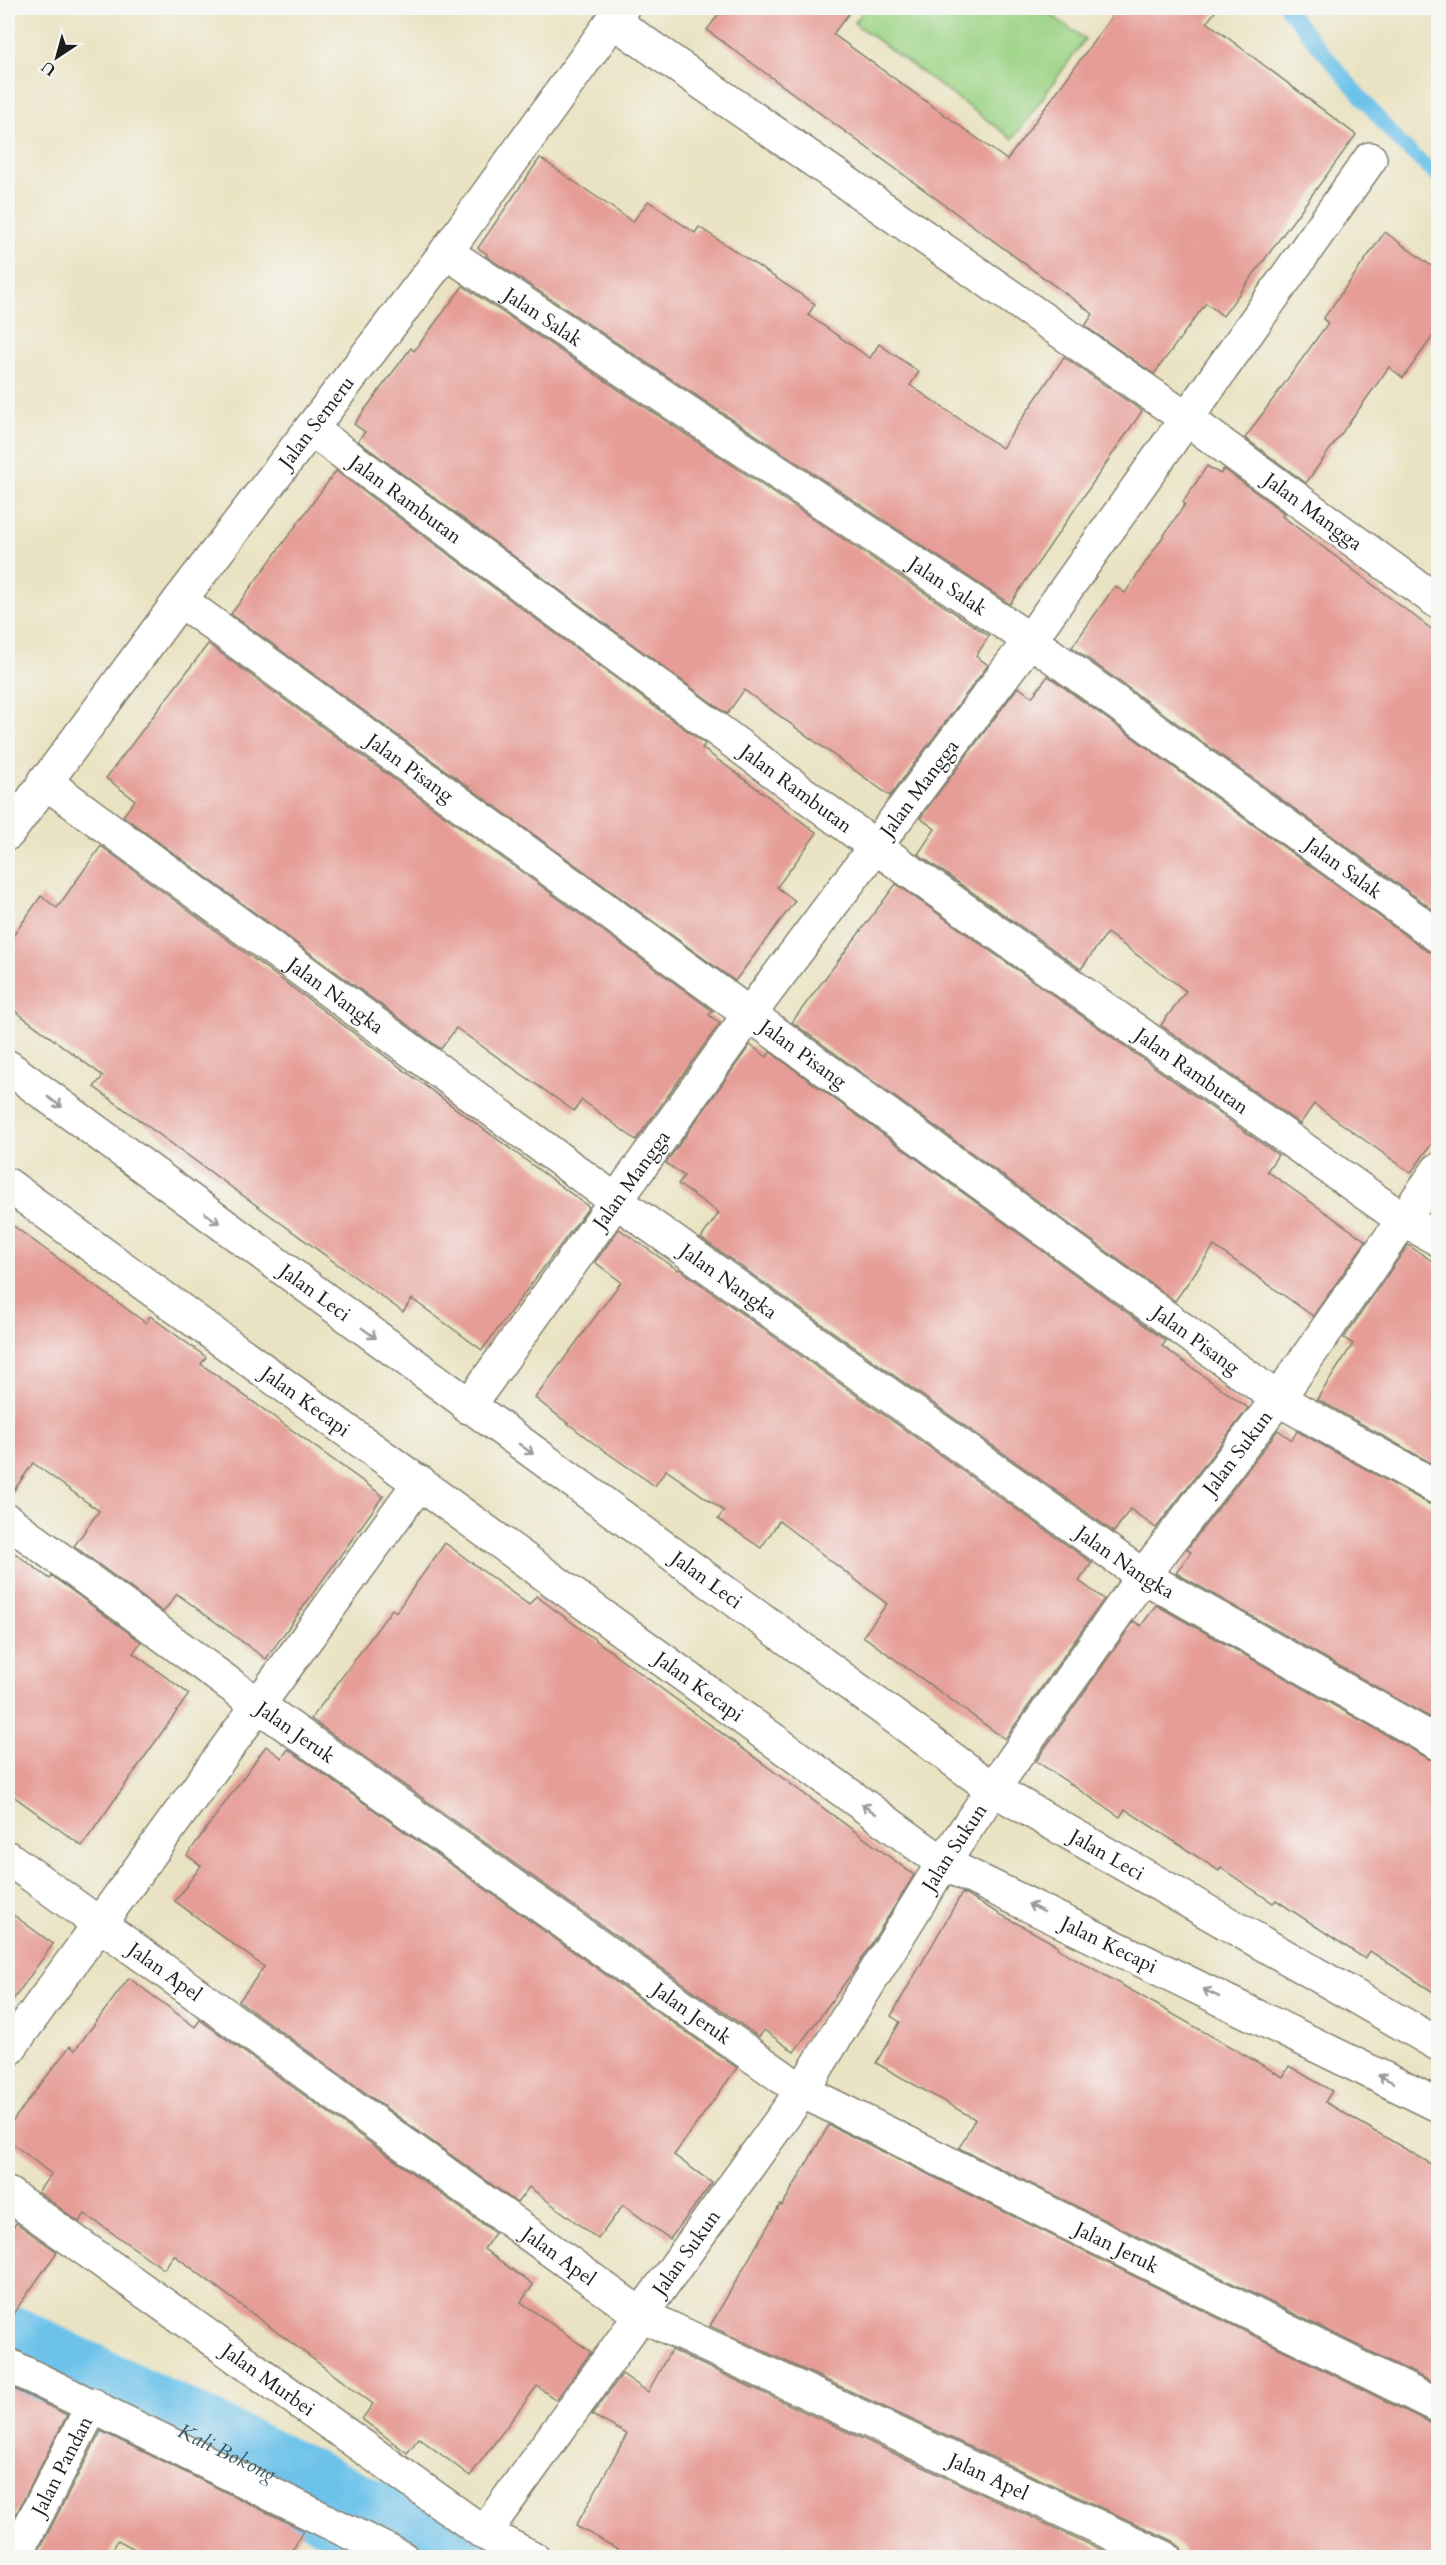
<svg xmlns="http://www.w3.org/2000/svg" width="1446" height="2565" viewBox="0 0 1446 2565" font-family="Cardo,serif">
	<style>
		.green { fill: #9bd385; stroke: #5c7850; stroke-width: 1.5 }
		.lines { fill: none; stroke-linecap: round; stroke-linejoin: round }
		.stream { stroke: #6dc2ea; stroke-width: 14 }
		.river { stroke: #6dc2ea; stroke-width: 84 }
		.building { fill: #e69d97 }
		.minor-casing { stroke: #838070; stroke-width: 36 }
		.minor { stroke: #fff; stroke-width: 33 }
		.oneway { stroke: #999 }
		.labels { text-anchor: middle; stroke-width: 6; stroke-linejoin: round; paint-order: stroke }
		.street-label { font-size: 20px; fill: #1c1c1c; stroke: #f6f6f2 }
		.water-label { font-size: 21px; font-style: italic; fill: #385664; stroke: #f6f6f2 }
	</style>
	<rect width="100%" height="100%" fill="#f6f6f2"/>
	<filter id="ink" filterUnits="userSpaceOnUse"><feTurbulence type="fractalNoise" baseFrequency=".0167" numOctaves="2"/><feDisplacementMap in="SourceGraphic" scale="12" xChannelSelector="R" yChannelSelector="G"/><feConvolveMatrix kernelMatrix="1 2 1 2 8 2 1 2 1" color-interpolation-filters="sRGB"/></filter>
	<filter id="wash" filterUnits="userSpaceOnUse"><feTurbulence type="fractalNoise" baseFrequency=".008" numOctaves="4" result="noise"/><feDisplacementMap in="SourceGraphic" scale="24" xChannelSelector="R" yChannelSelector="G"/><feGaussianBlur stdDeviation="1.35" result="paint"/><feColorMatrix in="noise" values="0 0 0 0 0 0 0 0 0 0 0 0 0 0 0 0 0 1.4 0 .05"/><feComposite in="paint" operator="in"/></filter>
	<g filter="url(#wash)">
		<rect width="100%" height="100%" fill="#eae3c3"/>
		<polygon class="green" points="866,8 1041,8 1085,39 1013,139 854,23"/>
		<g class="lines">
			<polyline class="stream" points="1286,8 1399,142 1438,177"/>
			<path class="river" id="s1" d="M8,2347l438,211"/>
		</g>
		<g id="blocks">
			<g class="building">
				<polygon points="723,8 853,8 833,34 1007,160 1118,8 1218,8 1207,22 1356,135 1223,316 1206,303 1154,374 1085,326 1093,314 707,30"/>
				<polygon points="540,158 633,222 648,201 695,233 699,227 815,304 808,315 870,358 879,344 919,372 910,385 1002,448 1064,357 1142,411 1010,604 486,256 487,254 478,248"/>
				<polygon points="1385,232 1438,271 1438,329 1403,378 1389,367 1306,483 1245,438 1328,323 1323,319"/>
				<polygon points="463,286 989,636 976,656 988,665 890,796 744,690 727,714 358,441 365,432 354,424 411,348 414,351"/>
				<polygon points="1207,466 1220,474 1224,469 1284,513 1282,516 1438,634 1438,913 1072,647 1115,586 1125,593 1185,504 1183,502"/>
				<polygon points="336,471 705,744 702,748 817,833 777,887 795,901 735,981 231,614"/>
				<polygon points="208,644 713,1011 709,1015 720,1023 636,1140 582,1100 574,1111 456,1028 441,1049 123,816 135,800 106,778"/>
				<polygon points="1048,676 1427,951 1438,954 1438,1135 1411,1173 1314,1104 1300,1124 1161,1025 1186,991 1107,933 1081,969 918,854 935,829 920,818 1018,687 1032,697"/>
				<polygon points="101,846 589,1207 482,1350 412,1299 403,1312 94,1087 103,1076 8,1006 8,943 41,896 57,908"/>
				<polygon points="896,884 1278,1155 1267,1171 1366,1241 1313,1316 1214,1246 1175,1301 792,1022"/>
				<polygon points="750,1045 767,1057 770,1052 1166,1341 1162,1346 1248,1408 1156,1528 1130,1509 1114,1532 701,1238 719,1213 678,1184 684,1176 666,1163"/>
				<polygon points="8,1222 146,1323 150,1316 206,1357 201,1364 383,1496 266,1659 177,1594 163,1612 74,1546 99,1511 33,1463 8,1499"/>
				<polygon points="619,1229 678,1270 679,1269 1092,1563 1079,1581 1104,1599 1005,1739 863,1636 887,1604 779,1521 761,1548 718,1519 724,1511 666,1470 655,1486 596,1445 535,1398 621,1282 595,1262"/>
				<polygon points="1408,1245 1438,1265 1438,1467 1317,1399 1353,1344 1344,1338"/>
				<polygon points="1278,1430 1292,1440 1297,1431 1429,1504 1438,1507 1438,1722 1176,1573 1191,1552 1187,1549"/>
				<polygon points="445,1543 529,1605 536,1596 914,1875 858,1965 794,2052 764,2030 759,2037 311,1719 392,1609 396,1612"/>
				<polygon points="8,1548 50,1579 52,1576 141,1642 133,1653 189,1694 82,1846 8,1792"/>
				<polygon points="1156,1605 1429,1759 1438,1762 1438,1995 1370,1951 1365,1959 1276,1900 1273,1903 1221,1868 1219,1871 1125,1809 1120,1817 1036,1761 1134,1621 1141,1626"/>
				<polygon points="266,1746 282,1758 288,1749 737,2068 674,2155 712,2183 670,2239 623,2205 598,2239 529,2187 517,2203 239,2001 264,1967 175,1901 201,1866 187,1855"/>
				<polygon points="962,1893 1058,1946 1057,1948 1283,2077 1289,2066 1332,2091 1325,2102 1438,2168 1438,2385 959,2148 975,2119 876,2063 900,2022 891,2016"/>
				<polygon points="8,1911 53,1944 8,2007"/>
				<polygon points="129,1978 195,2027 200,2020 495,2233 484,2249 533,2285 521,2302 591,2352 556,2400 537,2386 470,2476 419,2438 407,2453 362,2419 373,2404 174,2255 164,2269 85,2214 79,2222 38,2192 51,2174 8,2140 8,2127 70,2046 75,2050"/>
				<polygon points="829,2125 1430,2423 1438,2425 1438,2558 1184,2558 1181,2548 1173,2541 710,2326 780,2205 782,2206"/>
				<polygon points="16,2223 57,2252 8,2321 8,2235"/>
				<polygon points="671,2350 1119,2558 634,2558 576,2526 627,2434 592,2415 622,2374 648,2392"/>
				<polygon points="8,2386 67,2415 8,2530"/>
				<polygon points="101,2431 303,2530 289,2558 151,2558 118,2540 108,2558 35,2558"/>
			</g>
		</g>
	</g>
	<g filter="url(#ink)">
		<use href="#blocks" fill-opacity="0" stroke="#838070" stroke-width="1.5"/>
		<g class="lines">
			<defs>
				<g id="minor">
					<path id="s2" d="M613,21l574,398 251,183"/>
					<path id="s3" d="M446,252l584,388 408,296"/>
					<path id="s4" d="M311,429l566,419 525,371 36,20"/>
					<path id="s5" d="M180,600l1098,799 160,89"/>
					<path id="s6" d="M44,781l571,419 528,376 295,167"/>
					<path id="s7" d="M8,833l172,-233 266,-348 176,-244"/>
					<path id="s8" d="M8,1067l985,722 445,255"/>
					<path id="s9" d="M8,1185l935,678 495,242"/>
					<path id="s10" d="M468,1407l281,-392 281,-375 340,-481"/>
					<path id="s11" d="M8,1521l250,184 544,386 636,315"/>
					<path id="s12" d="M8,1858l633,457 524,243"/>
					<polyline points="8,2050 420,1482"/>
					<path id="s13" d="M8,2194l476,339 49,25"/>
					<polyline points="8,2365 402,2558"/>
					<path id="s14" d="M484,2533l318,-442 141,-228 50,-74 150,-213 135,-177 160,-229"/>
					<path id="s15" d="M14,2558l79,-153"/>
				</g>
			</defs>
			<use href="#minor" class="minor-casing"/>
			<use href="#minor" class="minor"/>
		</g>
		<defs><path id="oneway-shaft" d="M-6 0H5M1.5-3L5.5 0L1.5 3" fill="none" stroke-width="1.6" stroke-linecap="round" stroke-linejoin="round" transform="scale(1.5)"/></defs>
		<g class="oneway">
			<use href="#oneway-shaft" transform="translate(55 1102) rotate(36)"/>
			<use href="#oneway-shaft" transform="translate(212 1218) rotate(36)"/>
			<use href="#oneway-shaft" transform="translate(369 1333) rotate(36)"/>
			<use href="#oneway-shaft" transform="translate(526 1449) rotate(36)"/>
			<use href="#oneway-shaft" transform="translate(869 1809) rotate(-144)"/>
			<use href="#oneway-shaft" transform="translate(1036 1908) rotate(-154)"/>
			<use href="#oneway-shaft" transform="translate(1211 1993) rotate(-154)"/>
			<use href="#oneway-shaft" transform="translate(1386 2079) rotate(-154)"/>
		</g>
	</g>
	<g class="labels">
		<g class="street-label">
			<text dy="7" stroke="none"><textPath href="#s3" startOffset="117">Jalan Salak</textPath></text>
			<text dy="7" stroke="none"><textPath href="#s7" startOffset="514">Jalan Semeru</textPath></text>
			<text dy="7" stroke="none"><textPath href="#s4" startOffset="118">Jalan Rambutan</textPath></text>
			<text dy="7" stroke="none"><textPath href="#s2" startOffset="855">Jalan Mangga</textPath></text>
			<text dy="7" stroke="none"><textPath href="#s3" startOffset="603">Jalan Salak</textPath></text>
			<text dy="7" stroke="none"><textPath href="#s5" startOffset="285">Jalan Pisang</textPath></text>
			<text dy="7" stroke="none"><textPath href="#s10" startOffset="766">Jalan Mangga</textPath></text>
			<text dy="7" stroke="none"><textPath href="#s4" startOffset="604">Jalan Rambutan</textPath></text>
			<text dy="7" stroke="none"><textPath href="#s3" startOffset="1089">Jalan Salak</textPath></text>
			<text dy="7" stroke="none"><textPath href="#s6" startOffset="362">Jalan Nangka</textPath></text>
			<text dy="7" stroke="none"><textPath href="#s5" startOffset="771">Jalan Pisang</textPath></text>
			<text dy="7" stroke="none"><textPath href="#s4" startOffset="1090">Jalan Rambutan</textPath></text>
			<text dy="7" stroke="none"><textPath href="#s10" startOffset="280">Jalan Mangga</textPath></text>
			<text dy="7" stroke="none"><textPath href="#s6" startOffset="848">Jalan Nangka</textPath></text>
			<text dy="7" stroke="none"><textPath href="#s8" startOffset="381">Jalan Leci</textPath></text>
			<text dy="7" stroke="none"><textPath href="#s5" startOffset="1257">Jalan Pisang</textPath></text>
			<text dy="7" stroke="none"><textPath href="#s9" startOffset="368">Jalan Kecapi</textPath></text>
			<text dy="7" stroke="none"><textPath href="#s14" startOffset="1318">Jalan Sukun</textPath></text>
			<text dy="7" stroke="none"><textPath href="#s6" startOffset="1334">Jalan Nangka</textPath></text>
			<text dy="7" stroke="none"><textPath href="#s8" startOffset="867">Jalan Leci</textPath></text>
			<text dy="7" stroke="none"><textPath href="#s9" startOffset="854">Jalan Kecapi</textPath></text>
			<text dy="7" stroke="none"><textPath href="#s11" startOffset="357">Jalan Jeruk</textPath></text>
			<text dy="7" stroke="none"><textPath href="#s14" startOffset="832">Jalan Sukun</textPath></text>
			<text dy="7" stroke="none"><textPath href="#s8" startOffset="1353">Jalan Leci</textPath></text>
			<text dy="7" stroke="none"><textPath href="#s9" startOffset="1340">Jalan Kecapi</textPath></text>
			<text dy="7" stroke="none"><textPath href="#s12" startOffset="194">Jalan Apel</textPath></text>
			<text dy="7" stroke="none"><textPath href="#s11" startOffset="843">Jalan Jeruk</textPath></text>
			<text dy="7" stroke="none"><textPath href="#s11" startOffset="1329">Jalan Jeruk</textPath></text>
			<text dy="7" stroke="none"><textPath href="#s14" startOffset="346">Jalan Sukun</textPath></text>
			<text dy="7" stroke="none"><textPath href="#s12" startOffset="680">Jalan Apel</textPath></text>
			<text dy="7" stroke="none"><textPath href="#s13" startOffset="320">Jalan Murbei</textPath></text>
			<text dy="7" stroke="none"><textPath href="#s15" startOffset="104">Jalan Pandan</textPath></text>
			<text dy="7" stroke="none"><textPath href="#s12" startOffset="1164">Jalan Apel</textPath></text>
		</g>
		<g class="water-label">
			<text dy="7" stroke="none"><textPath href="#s1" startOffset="243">Kali Bokong</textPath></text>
		</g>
	</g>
	<rect width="1446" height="2565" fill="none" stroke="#f6f6f2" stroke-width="30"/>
	<g transform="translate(57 57) rotate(216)" stroke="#f6f6f2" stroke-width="4.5" paint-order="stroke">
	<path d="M0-4.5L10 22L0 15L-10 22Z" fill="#1c1c1c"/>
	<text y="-9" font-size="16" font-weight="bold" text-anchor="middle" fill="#1c1c1c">U</text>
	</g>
</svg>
